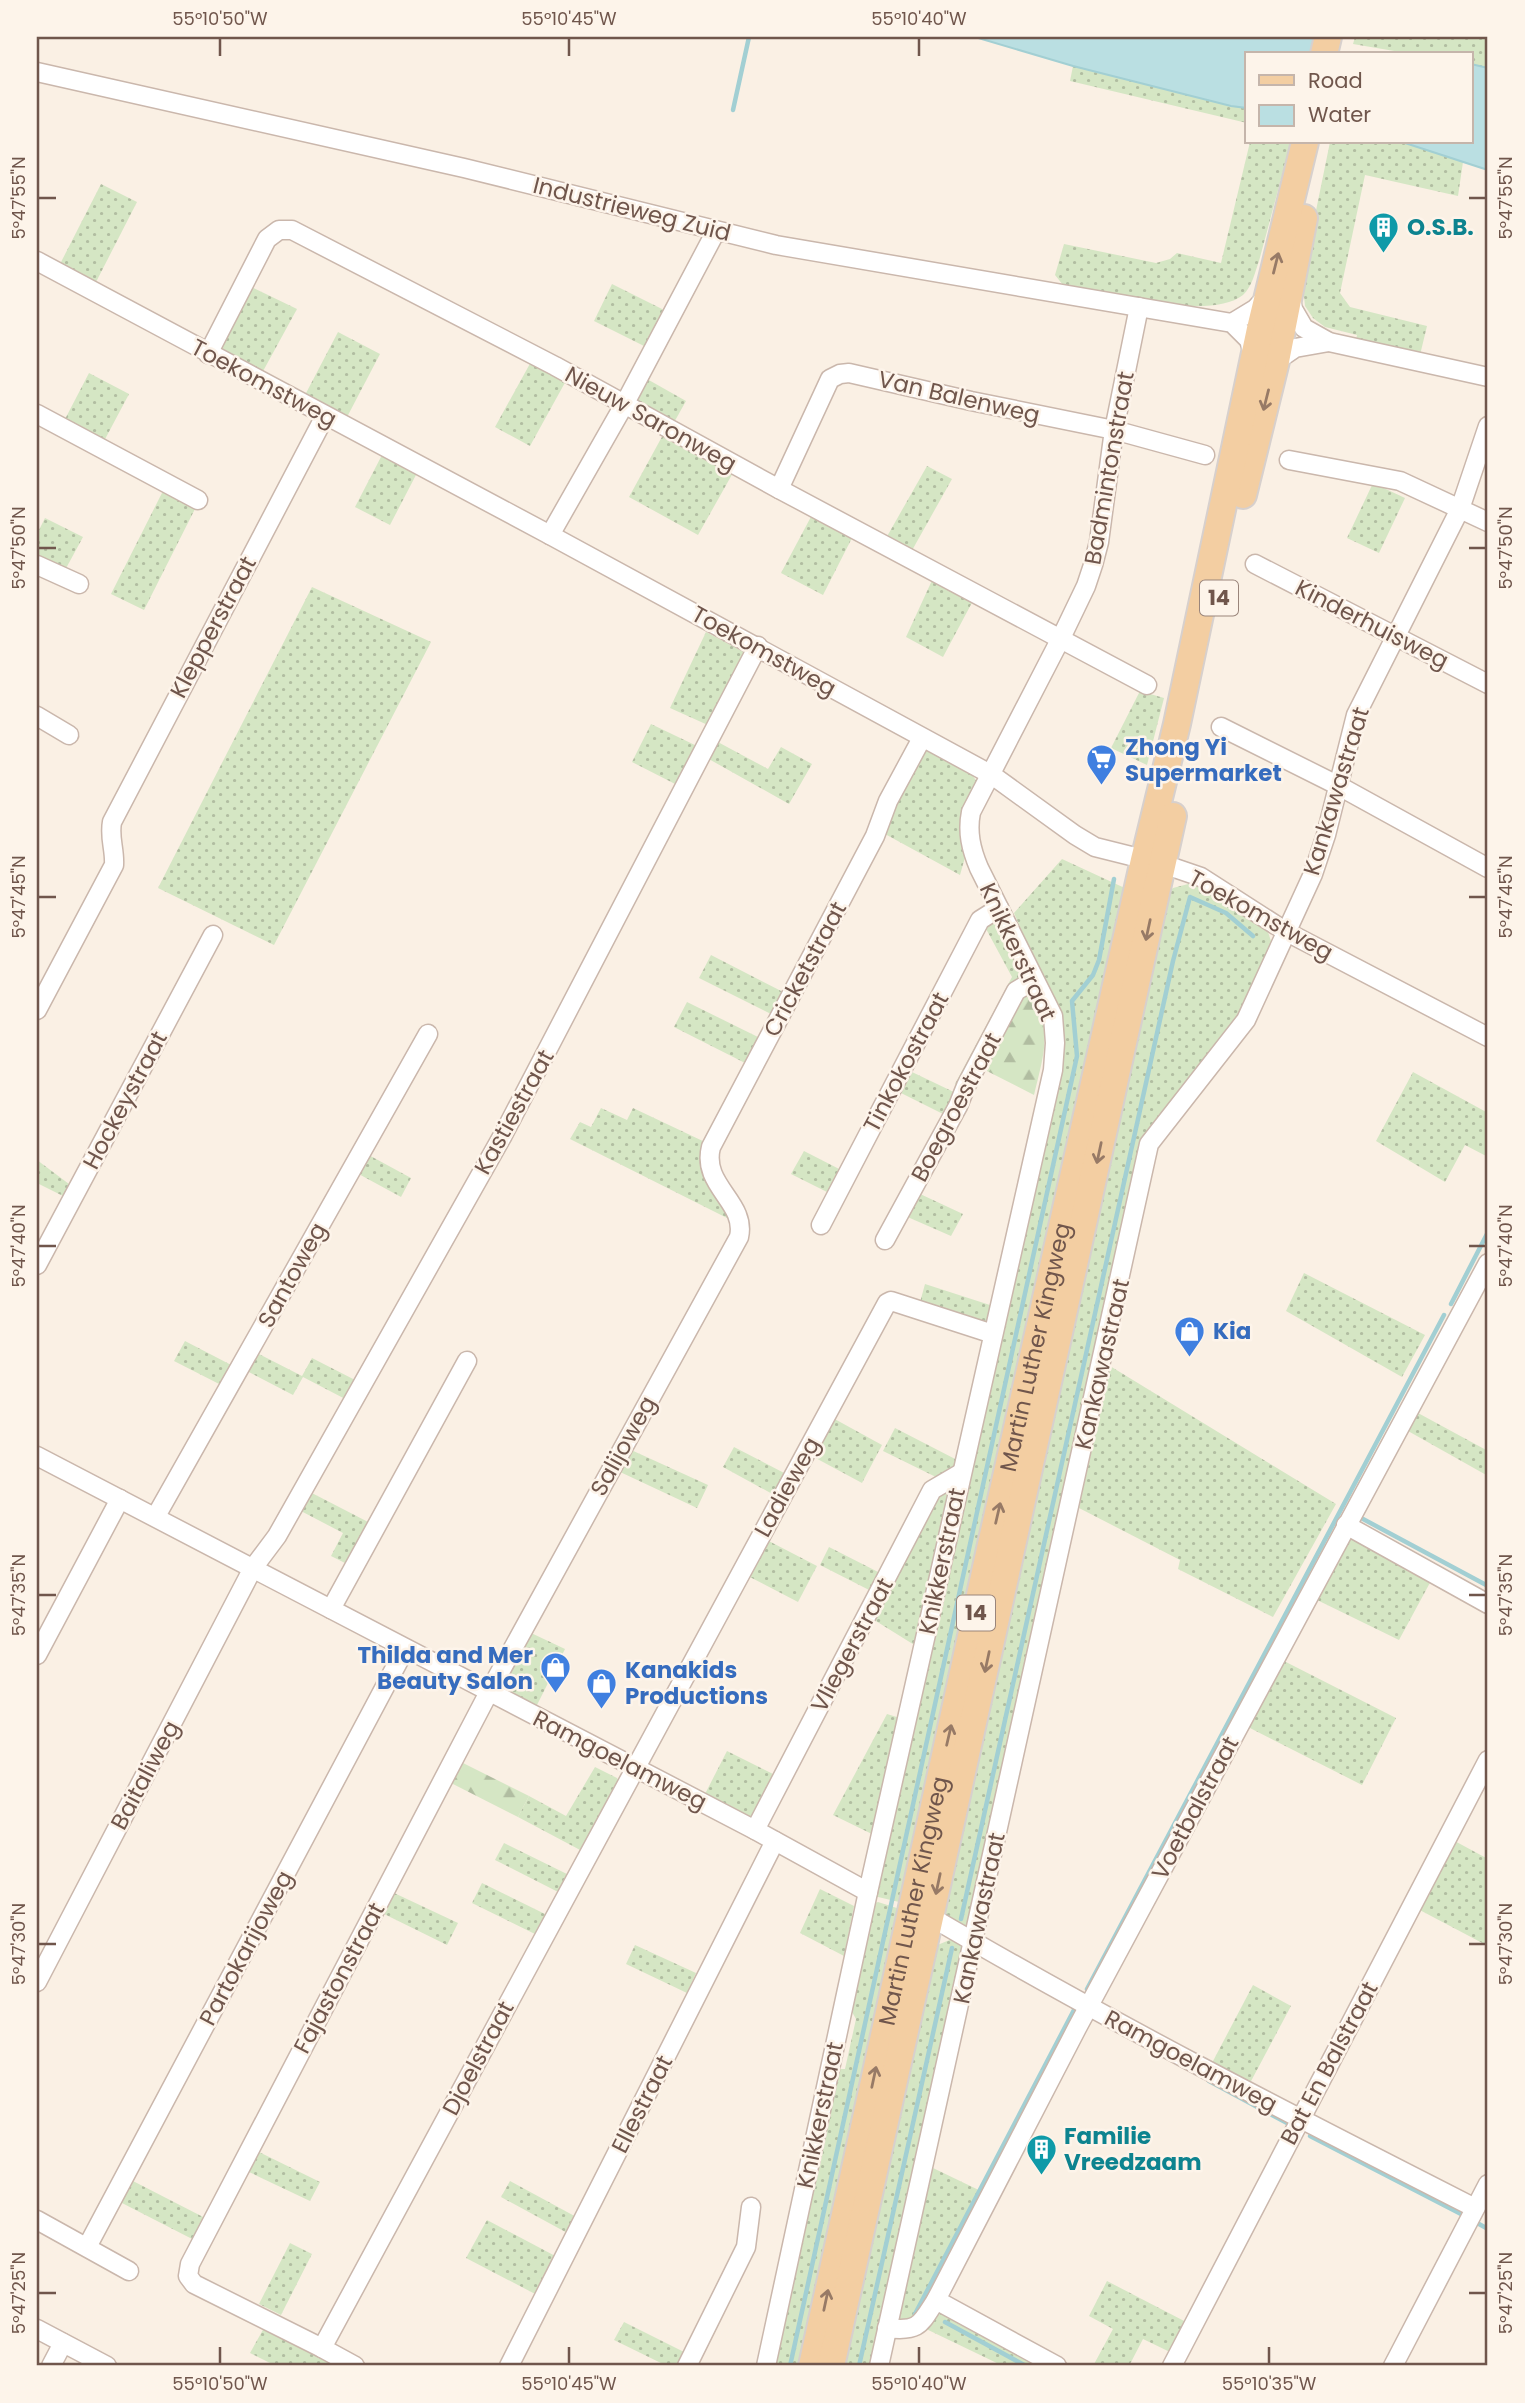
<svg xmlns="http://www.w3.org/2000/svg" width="1525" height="2403" viewBox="0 0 1525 2403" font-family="Poppins,sans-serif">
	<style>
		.grass { fill: url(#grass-dots) }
		.forest { fill: url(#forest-firs) }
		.water { fill: #badfe2; stroke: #a2cfd3; stroke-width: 2 }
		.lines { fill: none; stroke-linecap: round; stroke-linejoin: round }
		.stream { stroke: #a2cfd3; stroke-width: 4.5 }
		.street-casing { stroke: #cab7ac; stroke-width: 21 }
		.primary-casing { stroke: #d7d0cd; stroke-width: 30 }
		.street { stroke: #fff; stroke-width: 18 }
		.primary { stroke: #f3cea2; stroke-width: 26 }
		.oneway { stroke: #977a66 }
		.ticks { fill: none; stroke: #70564c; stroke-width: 2.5 }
		.labels { text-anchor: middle; stroke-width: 5; stroke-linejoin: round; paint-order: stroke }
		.shield { fill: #fdf4ea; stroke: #9a857b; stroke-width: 2 }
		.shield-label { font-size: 21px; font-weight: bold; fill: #70564c }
		.street-label { font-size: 23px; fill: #70564c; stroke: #fdf4ea }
		.culture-label { font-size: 23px; font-weight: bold; fill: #0d838f; stroke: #fdf4ea; text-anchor: start }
		.shop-label { font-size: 23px; font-weight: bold; fill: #366cbe; stroke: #fdf4ea; text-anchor: start }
		.neatline { fill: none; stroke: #70564c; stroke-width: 2.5 }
		.ticks-label { font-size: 18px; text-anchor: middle; fill: #70564c }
	</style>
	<defs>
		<pattern id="grass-dots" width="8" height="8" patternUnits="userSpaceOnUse" patternTransform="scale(1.75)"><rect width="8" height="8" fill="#d5e6c4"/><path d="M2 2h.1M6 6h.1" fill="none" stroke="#b1bda1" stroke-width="1.8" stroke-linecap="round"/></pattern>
		<pattern id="forest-firs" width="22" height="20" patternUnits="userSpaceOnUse" patternTransform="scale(1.75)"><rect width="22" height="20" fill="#d5e6c4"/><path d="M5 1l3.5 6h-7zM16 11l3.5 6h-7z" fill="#b1bda1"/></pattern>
	</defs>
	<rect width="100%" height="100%" fill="#faf0e4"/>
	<g class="grass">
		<polygon points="1355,37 1488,37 1488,68 1471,64 1471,54 1412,54 1353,44"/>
		<polygon points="1073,66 1231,106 1247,108 1247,123 1070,81"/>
		<path d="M1250,142h41l-32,119c-4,11 -7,26 -16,34 -34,27 -139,-3 -180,-10l-8,-10 9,-31 92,19 14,-4 7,-6 44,10z"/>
		<polygon points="1330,142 1402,142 1463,162 1458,196 1365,175 1340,293 1350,307 1427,326 1420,355 1356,340 1357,335 1325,327 1313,318 1305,306 1303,287 1310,240"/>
		<polygon points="101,184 137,202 95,284 59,266"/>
		<polygon points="612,284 666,311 648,348 594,321"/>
		<polygon points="247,285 297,309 262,373 225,354 221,349 221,341"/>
		<polygon points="338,332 380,354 346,419 304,397"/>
		<polygon points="532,360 567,379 530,446 495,427"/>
		<polygon points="89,373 129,394 103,443 63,423"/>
		<polygon points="647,379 686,401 672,426 635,401"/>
		<polygon points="664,433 734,471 698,535 629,497"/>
		<polygon points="382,455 417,473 390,525 355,507"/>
		<polygon points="927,466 952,479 910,554 885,540"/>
		<polygon points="1373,483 1405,498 1379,553 1347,538"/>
		<polygon points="164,489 197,505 144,610 111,594"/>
		<polygon points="813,513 854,534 823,595 781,573"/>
		<polygon points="45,518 83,537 64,572 37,559 37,534"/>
		<polygon points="934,576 975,597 943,657 906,637"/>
		<polygon points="312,587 431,642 274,945 158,888"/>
		<polygon points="706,632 744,652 744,657 710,726 670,708"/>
		<polygon points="1140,691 1164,698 1147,765 1111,748"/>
		<polygon points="651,724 699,747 679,786 632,762"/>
		<polygon points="716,741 768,769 781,747 812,764 789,804 707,758"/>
		<path d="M924,750h4c15,8 43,16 49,33l-11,71 -6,21 -75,-41v-9z"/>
		<polygon points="1062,859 1129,890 905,1898 899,1902 874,1896 1058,1015 1014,913"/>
		<polygon points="1192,883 1202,885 1267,929 1272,944 1245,1010 1163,1114 970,1928 963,1930 942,1915 1167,894 1173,888"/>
		<polygon points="997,918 1025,973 961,1088 955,1084 1012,977 985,927"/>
		<polygon points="711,955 787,994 775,1016 699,978"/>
		<polygon points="687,1002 760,1038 747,1064 674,1027"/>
		<polygon points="912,1072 960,1095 949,1117 901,1093"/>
		<polygon points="1413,1072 1488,1113 1488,1157 1465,1145 1445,1182 1376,1141"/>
		<polygon points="601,1108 627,1120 633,1108 707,1143 731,1220 570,1139 580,1122 591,1127"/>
		<polygon points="804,1151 845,1172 833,1195 791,1174"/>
		<polygon points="365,1153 411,1178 401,1197 355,1172"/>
		<polygon points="37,1160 69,1184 63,1196 37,1183"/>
		<polygon points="918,1193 963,1214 951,1236 903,1215"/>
		<polygon points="1304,1273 1425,1335 1402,1377 1286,1311"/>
		<polygon points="925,1284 993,1306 988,1328 919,1306"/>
		<polygon points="185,1341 235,1367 225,1387 174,1361"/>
		<polygon points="255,1352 302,1376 312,1358 359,1382 349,1401 303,1377 293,1395 245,1370"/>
		<polygon points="1110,1366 1336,1504 1273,1617 1178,1569 1180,1560 1079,1508"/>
		<polygon points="1418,1413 1488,1451 1488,1476 1408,1431"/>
		<polygon points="831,1417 882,1445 862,1483 810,1455"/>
		<polygon points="895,1428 959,1461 956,1471 942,1480 883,1451"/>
		<polygon points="734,1447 788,1475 776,1496 723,1467"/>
		<polygon points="629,1449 708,1485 697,1508 618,1471"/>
		<polygon points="951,1487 916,1646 871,1618 936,1493"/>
		<polygon points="308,1491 372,1524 351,1566 331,1556 343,1533 299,1510"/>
		<polygon points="1350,1537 1432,1579 1399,1640 1315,1599"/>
		<polygon points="763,1538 817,1566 798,1602 744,1574"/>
		<polygon points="829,1547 884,1575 875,1593 820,1565"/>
		<polygon points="529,1632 565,1649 536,1707 504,1691 501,1683"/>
		<polygon points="1282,1660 1396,1718 1362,1785 1248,1727"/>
		<polygon points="887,1714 900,1718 876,1836 833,1815"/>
		<polygon points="727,1751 773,1774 751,1817 705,1794"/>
		<polygon points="595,1767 617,1778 620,1784 582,1851 518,1817 529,1796 566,1816"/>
		<polygon points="1451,1839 1488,1859 1488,1946 1414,1907"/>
		<polygon points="504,1843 571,1876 562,1894 495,1860"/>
		<polygon points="482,1883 549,1916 539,1936 472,1903"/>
		<polygon points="820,1889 854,1906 844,1956 800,1933"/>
		<polygon points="392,1892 458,1923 447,1945 382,1913"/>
		<polygon points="878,1902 900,1909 804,2366 771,2366 838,2069 845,2069 856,2019 851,2010 873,1904"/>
		<polygon points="952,1939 964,1945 874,2366 839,2366 935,1946"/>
		<polygon points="635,1945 696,1973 687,1993 626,1964"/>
		<polygon points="1253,1985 1291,2006 1250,2083 1212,2063"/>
		<polygon points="259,2152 320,2182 310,2201 249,2172"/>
		<polygon points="933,2168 987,2194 916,2321 899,2321 898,2310"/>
		<polygon points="131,2180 209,2220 198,2242 120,2202"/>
		<polygon points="510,2181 580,2219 571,2235 501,2197"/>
		<polygon points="487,2220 559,2258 539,2296 466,2258"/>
		<polygon points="290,2243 312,2254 281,2315 259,2304"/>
		<polygon points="1107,2281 1188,2323 1172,2353 1143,2339 1129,2366 1093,2366 1113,2329 1089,2316"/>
		<polygon points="938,2311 1045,2366 1003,2366 922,2327"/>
		<polygon points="624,2322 688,2354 682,2366 667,2366 614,2340"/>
		<polygon points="264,2328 333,2364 332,2366 276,2366 250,2353"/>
	</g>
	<g class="forest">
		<path d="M1031,989c21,44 14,60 3,106l-53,-27 40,-77z"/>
		<polygon points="461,1762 529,1796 518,1817 451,1783"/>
	</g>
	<g class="water">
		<polygon points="975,37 1315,37 1311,54 1247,54 1247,108 1231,106 1073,66"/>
		<polygon points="1471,64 1488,68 1488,170 1402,142 1471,142"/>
	</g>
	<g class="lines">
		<g class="stream">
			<polyline points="733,110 749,37"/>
			<polyline points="1451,1304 1488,1232"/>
			<polyline points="1363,1519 1488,1586"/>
			<polyline points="961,1919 1173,961 1190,897 1226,913 1253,936"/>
			<polyline points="1087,1989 1444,1315"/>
			<polyline points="1209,2081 1287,2123"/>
			<polyline points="1310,2136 1461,2214"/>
			<polyline points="1479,2224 1488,2229"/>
			<polyline points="915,2314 1075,2008 1073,2007"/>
			<polyline points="945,2322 1026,2366"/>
			<polyline points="790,2366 1077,1056 1072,1001 1093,975 1099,960 1114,879"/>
			<polyline points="859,2366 952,1948"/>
		</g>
		<defs>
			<g id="street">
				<polyline points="37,72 464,168 776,245 1232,323 1249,340 1254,357"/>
				<polyline points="37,261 550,535 992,775 1075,835 1095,847 1163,864 1201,877 1285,931 1488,1037"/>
				<polyline points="1290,296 1293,309 1304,328 1329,342 1488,377"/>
				<polyline points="1232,323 1255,309 1267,296"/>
				<polyline points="208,354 267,239 279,230 292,230 555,366 779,489 1147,685"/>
				<polyline points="1276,361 1295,348 1329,342"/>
				<polyline points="37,414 198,500"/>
				<polyline points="1289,460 1400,481 1488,522"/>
				<polyline points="779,489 830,379 840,374 849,373 971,401 1114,430 1205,455"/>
				<polyline points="550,535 624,405 716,231"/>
				<polyline points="1255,564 1488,684"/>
				<polyline points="37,565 79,584"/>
				<polyline points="37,716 69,735"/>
				<polyline points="1221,727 1339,786 1488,868"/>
				<path d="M37,1010l77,-145c1,-16 -5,-27 -2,-43l213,-406"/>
				<polyline points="821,1225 980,920 999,908"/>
				<polyline points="885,1240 958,1106 966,1086 1016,991 1034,980"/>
				<polyline points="37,1265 213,935"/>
				<polyline points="37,1456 755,1830 868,1892"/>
				<polyline points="156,1516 428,1034"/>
				<polyline points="1346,1525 1488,1604"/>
				<polyline points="331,1609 467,1361"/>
				<polyline points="37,1655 120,1499"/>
				<polyline points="755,1830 932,1490 961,1473"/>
				<path d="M922,1915l9,2c177,104 361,198 544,291"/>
				<polyline points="37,1982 253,1568 277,1536 503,1135 758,646"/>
				<polyline points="37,2220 129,2271"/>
				<polyline points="87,2247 405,1649"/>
				<polyline points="936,2300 1057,2366"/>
				<path d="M887,2328c32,4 33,-3 49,-28l141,-272 411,-765"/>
				<polyline points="37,2329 107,2366"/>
				<polyline points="322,2348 887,1303 891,1301 993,1334"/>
				<polyline points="51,2366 63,2343"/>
				<path d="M355,2366l-33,-18 -128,-64 -6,-8 2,-12 299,-572 250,-455c8,-35 -38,-51 -28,-90l164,-311 13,-35 34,-63"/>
				<polyline points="509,2366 775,1841"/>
				<polyline points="687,2366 746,2247 751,2207"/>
				<path d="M766,2366l102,-474 185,-822 2,-27 -2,-27 -74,-148c-8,-19 -12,-36 -8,-56l90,-174 25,-52 7,-21 6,-23 15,-112 25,-123"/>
				<polyline points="879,2366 1149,1144 1246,1020 1313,874 1326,835 1356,715 1460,509 1488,426"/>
				<polyline points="1172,2366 1488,1760"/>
				<polyline points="1393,2366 1488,2184"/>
			</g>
			<g id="primary">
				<polyline points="1324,54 1328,37"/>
				<polyline points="1243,495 1276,361 1304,218"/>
				<path id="s1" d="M812,2366l180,-826 152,-680 33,-136 83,-395 45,-187"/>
				<polyline points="831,2366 1173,816"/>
			</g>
		</defs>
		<use href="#street" class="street-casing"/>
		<use href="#primary" class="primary-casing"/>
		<use href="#street" class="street"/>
		<use href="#primary" class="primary"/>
	</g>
	<defs><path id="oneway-shaft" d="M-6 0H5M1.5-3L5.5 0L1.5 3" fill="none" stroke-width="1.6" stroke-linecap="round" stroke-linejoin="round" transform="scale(1.75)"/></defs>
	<g class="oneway">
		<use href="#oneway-shaft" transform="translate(1276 263) rotate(-76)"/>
		<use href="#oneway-shaft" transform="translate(1266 400) rotate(104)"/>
		<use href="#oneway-shaft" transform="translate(1148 930) rotate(102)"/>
		<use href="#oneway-shaft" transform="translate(1099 1153) rotate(102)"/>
		<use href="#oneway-shaft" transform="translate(998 1513) rotate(-77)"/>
		<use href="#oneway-shaft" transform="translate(987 1662) rotate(102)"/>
		<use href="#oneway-shaft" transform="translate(949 1735) rotate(-77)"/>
		<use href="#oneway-shaft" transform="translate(938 1884) rotate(102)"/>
		<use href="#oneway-shaft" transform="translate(874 2077) rotate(-78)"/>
		<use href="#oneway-shaft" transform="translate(826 2300) rotate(-78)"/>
	</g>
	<path class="ticks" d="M220,38v18M569,38v18M919,38v18M38,198h18M1469,198h17M38,548h18M1469,548h17M38,897h18M1469,897h17M38,1246h18M1469,1246h17M38,1595h18M1469,1595h17M38,1944h18M1469,1944h17M38,2293h18M1469,2293h17M220,2347v17M569,2347v17M919,2347v17M1269,2347v17"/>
	<defs>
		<symbol id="building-pin" viewBox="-11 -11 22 30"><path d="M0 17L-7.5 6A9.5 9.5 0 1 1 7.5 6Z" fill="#0f9aa8" stroke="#fdf4ea"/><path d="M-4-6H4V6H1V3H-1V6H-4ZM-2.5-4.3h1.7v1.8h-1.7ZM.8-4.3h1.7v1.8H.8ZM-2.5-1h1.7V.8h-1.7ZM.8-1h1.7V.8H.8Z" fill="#fff"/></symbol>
		<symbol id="supermarket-pin" viewBox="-11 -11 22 30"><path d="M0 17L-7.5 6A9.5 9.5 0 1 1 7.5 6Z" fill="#3f7fe0" stroke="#fdf4ea"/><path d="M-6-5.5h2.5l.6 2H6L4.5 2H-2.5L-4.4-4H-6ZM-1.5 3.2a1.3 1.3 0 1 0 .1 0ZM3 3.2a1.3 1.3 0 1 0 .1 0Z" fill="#fff"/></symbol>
		<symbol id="shop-pin" viewBox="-11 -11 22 30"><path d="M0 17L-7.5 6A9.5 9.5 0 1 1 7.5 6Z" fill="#3f7fe0" stroke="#fdf4ea"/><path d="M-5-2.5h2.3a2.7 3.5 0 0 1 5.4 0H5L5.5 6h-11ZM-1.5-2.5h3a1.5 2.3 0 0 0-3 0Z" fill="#fff"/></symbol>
	</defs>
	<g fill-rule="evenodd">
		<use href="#building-pin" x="1366" y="210" width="35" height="47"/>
		<use href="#supermarket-pin" x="1084" y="742" width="35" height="47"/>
		<use href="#shop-pin" x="1172" y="1314" width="35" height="47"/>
		<use href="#shop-pin" x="538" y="1650" width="35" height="47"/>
		<use href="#shop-pin" x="584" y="1666" width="35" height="47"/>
		<use href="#building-pin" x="1024" y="2132" width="35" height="47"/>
	</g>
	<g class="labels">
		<g class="shield">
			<rect x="1200" y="580.5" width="38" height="35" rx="5"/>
			<rect x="957" y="1595.5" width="38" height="35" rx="5"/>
		</g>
		<g class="shield-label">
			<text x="1219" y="605">14</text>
			<text x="976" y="1620">14</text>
		</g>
		<g class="street-label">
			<text transform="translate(632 209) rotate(14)" y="8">Industrieweg Zuid</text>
			<text transform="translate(264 383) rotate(28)" y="8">Toekomstweg</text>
			<text transform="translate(959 397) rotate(13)" y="8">Van Balenweg</text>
			<text transform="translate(651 419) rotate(29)" y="8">Nieuw Saronweg</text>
			<text transform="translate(1109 468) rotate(-80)" y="8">Badmintonstraat</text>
			<text transform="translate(1372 624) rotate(27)" y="8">Kinderhuisweg</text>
			<text transform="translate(213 627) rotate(-62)" y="8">Klepperstraat</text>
			<text transform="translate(764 651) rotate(29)" y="8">Toekomstweg</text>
			<text transform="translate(1336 791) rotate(-73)" y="8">Kankawastraat</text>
			<text transform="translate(1261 915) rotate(29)" y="8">Toekomstweg</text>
			<text transform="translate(1018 952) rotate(65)" y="8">Knikkerstraat</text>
			<text transform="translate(805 969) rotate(-62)" y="8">Cricketstraat</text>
			<text transform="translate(906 1062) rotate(-62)" y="8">Tinkokostraat</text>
			<text transform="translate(125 1100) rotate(-62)" y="8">Hockeystraat</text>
			<text transform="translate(956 1107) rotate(-62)" y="8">Boegroestraat</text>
			<text transform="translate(514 1112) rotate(-61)" y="8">Kastiestraat</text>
			<text transform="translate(292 1275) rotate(-61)" y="8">Santoweg</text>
			<text dy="8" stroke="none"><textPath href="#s1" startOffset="1043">Martin Luther Kingweg</textPath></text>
			<text transform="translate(1102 1364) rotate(-77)" y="8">Kankawastraat</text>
			<text transform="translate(623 1446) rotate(-61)" y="8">Salijoweg</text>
			<text transform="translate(787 1487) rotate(-61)" y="8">Ladieweg</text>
			<text transform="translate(942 1561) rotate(-78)" y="8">Knikkerstraat</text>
			<text transform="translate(852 1645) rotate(-62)" y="8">Vliegerstraat</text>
			<text transform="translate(620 1760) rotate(27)" y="8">Ramgoelamweg</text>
			<text transform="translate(145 1775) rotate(-62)" y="8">Baitaliweg</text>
			<text transform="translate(1195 1808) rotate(-62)" y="8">Voetbalstraat</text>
			<text dy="8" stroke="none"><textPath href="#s1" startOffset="476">Martin Luther Kingweg</textPath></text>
			<text transform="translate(979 1918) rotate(-78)" y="8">Kankawastraat</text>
			<text transform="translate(246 1948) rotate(-62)" y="8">Partokarijoweg</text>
			<text transform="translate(339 1978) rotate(-62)" y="8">Fajastonstraat</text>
			<text transform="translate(478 2058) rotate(-62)" y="8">Djoelstraat</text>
			<text transform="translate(1191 2061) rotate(28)" y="8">Ramgoelamweg</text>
			<text transform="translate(1329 2063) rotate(-62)" y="8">Bat En Balstraat</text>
			<text transform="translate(642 2104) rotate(-63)" y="8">Ellestraat</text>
			<text transform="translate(820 2115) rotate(-78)" y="8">Knikkerstraat</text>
		</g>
		<g class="culture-label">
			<text x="1407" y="235">O.S.B.</text>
			<text x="1064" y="2144">Familie<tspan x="1064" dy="26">Vreedzaam</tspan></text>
		</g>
		<g class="shop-label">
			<text x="1125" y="755">Zhong Yi<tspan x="1125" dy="26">Supermarket</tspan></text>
			<text x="1213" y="1339">Kia</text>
			<text x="533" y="1663" text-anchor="end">Thilda and Mer<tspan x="533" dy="26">Beauty Salon</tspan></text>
			<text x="625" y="1678">Kanakids<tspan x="625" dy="26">Productions</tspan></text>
		</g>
	</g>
	<rect width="1525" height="2403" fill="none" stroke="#fdf4ea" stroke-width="77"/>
	<rect x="1245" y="52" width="228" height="91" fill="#fdf4ea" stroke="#c5b5ab" stroke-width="2"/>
	<rect x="1259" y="75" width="35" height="10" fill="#f3cea2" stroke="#c5b5ab" stroke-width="2"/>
	<text x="1308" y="88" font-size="21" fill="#70564c">Road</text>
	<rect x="1259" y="105" width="35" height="21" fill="#badfe2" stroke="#c5b5ab" stroke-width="2"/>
	<text x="1308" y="122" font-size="21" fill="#70564c">Water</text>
	<rect x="38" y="38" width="1448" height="2326" class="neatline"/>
	<g class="ticks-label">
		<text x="220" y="25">55°10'50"W</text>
		<text x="569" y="25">55°10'45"W</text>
		<text x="919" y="25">55°10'40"W</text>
		<text transform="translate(19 198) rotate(-90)" y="6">5°47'55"N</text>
		<text transform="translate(1506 198) rotate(-90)" y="6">5°47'55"N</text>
		<text transform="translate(19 548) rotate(-90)" y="6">5°47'50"N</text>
		<text transform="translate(1506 548) rotate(-90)" y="6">5°47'50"N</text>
		<text transform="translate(19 897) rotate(-90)" y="6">5°47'45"N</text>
		<text transform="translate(1506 897) rotate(-90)" y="6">5°47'45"N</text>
		<text transform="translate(19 1246) rotate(-90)" y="6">5°47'40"N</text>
		<text transform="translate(1506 1246) rotate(-90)" y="6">5°47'40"N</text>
		<text transform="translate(19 1595) rotate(-90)" y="6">5°47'35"N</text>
		<text transform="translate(1506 1595) rotate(-90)" y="6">5°47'35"N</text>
		<text transform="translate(19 1944) rotate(-90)" y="6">5°47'30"N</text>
		<text transform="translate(1506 1944) rotate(-90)" y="6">5°47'30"N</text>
		<text transform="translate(19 2293) rotate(-90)" y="6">5°47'25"N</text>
		<text transform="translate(1506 2293) rotate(-90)" y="6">5°47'25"N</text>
		<text x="220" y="2390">55°10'50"W</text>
		<text x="569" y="2390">55°10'45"W</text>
		<text x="919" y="2390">55°10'40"W</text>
		<text x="1269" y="2390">55°10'35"W</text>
	</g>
</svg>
